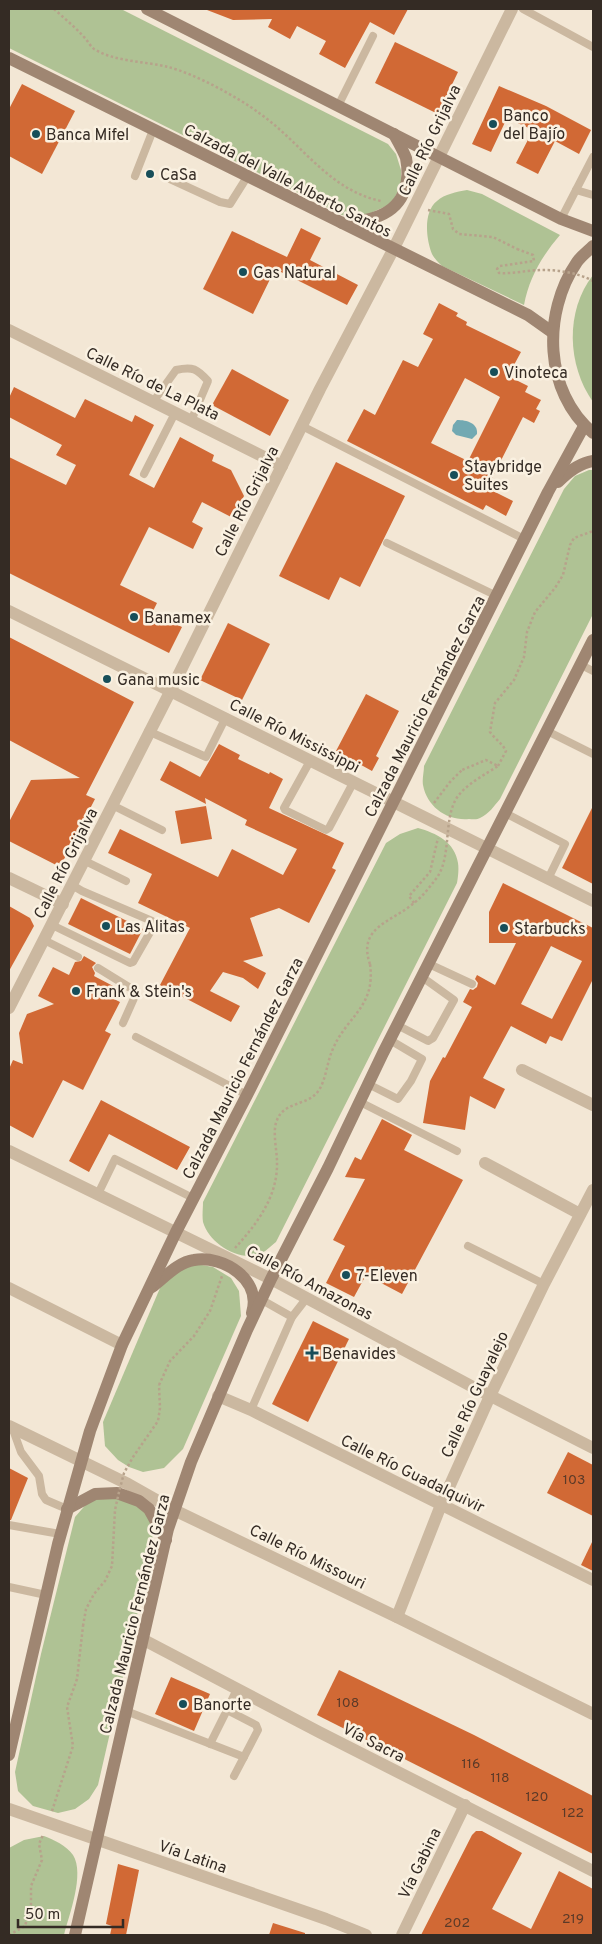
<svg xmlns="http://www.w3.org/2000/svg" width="602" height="1944" viewBox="0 0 602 1944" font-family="Overpass,sans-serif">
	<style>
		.green { fill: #afc294 }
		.water { fill: #72a9b2 }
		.building { fill: #d16935; fill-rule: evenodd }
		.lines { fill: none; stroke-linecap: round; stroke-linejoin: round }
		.path { stroke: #b7a28b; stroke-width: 2.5; stroke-dasharray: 2.5 2.5; stroke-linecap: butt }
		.service { stroke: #cbb8a0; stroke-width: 8 }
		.minor { stroke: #cbb8a0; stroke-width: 12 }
		.tertiary { stroke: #cbb8a0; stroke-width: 12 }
		.secondary { stroke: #9f8672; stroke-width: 12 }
		.path-bridge { stroke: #b7a28b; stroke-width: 2.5; stroke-dasharray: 2.5 2.5; stroke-linecap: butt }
		.poi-dot { fill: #174e59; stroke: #faf1e1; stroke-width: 2 }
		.labels { text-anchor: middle; stroke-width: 5; stroke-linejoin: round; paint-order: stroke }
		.number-label { font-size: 14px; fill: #5b3a28 }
		.poi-label { font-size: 16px; fill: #342b24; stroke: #faf1e1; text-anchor: start }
		.street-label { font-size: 16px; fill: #342b24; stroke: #faf1e1 }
	</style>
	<rect width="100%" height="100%" fill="#f3e7d5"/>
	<g class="green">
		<polygon points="9,9 121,9 388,144 396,154 401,170 401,186 391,204 359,218 342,215 9,48"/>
		<path d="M467,190l15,4 78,41c-18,21 -31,43 -36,70l-82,-39c-3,-3 -8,-8 -10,-12 -6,-15 -9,-42 5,-53 8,-7 19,-9 30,-11z"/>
		<path d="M593,275v127c-26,-37 -28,-91 0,-127z"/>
		<path d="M589,470h4v144l-93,185c-6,7 -11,15 -20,19 -3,2 -8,1 -11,1 -22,2 -42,-12 -46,-34 -1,-6 1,-13 1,-19l140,-277 11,-13z"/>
		<path d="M418,828c18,5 37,14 40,35 1,6 0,14 -1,20l-181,359c-5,4 -11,10 -16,12 -22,8 -51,-11 -57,-32 -1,-6 0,-14 0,-20l183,-359 14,-9z"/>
		<polygon points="191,1263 213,1267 231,1278 239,1291 241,1316 183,1449 164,1468 143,1472 129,1467 118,1460 105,1446 103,1422 163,1281"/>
		<path d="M110,1495c34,13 42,12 43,51l-55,239 -9,14 -14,10 -17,4 -25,-7 -15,-15 -3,-19 26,-118 34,-137 14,-16z"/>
		<path d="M44,1836c10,4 22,9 29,19 12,19 -4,60 -9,80h-55v-87l15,-8z"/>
	</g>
	<path class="water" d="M457,420c10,0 21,3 20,14l-5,5 -16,-4 -4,-4 1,-6z"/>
	<g class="building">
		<polygon points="207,9 408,9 394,35 370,22 345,68 319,54 326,41 297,26 290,39 268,27 272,19 233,20 207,10"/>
		<polygon points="395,42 458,72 438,114 375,83"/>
		<polygon points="22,84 75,111 42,174 9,156 9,109"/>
		<polygon points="499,86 546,106 591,130 579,154 555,141 538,174 516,163 533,130 507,118 491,152 472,144"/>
		<polygon points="301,228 321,238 310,260 358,285 347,305 275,269 253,314 203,289 232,231 287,257"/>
		<path d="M439,303l19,10 -2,3 11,6 -1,3 55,27 -13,24 20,10 -3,6 16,8 -5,9 4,2 -6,12 -11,-6 -36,71 26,13 -7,15 -20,-11 -3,5 -136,-69 17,-32 11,6 28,-55 15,7 15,-28 -10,-5zM465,378l35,19 -32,64 -37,-18z"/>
		<polygon points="232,369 289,400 270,436 212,405"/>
		<polygon points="14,387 75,418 85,399 132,422 135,415 154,425 129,475 154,488 180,437 214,455 212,461 231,470 244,496 233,518 202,502 192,522 203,528 193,549 149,527 120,585 157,603 152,613 182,627 169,653 9,573 9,457 66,485 76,465 56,455 62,445 9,417 9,398"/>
		<polygon points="336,462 405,496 360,587 340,577 329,600 279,576"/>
		<polygon points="228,623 270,644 242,700 200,680"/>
		<polygon points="9,637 134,702 86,795 95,799 60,867 9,841 9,822 31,780 80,778 9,740"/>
		<polygon points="366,694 399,711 376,756 379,758 372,771 336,751"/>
		<polygon points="219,744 240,755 238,759 269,774 270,772 283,779 269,808 344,843 332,868 336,870 309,923 279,908 250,918 263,956 243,961 266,973 258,989 243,978 223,972 210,991 240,1006 231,1022 160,985 190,928 138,903 152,874 108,853 120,829 218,877 232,849 283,875 297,849 245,825 247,820 205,798 206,804 160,780 170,761 200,777"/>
		<polygon points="206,806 212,839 181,844 175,811"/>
		<polygon points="593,806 593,884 562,868"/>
		<path d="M503,883l90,45v51l-31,62 -12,-5 -4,8 -35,-18 -28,52 22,11 -10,20 -25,-13 -5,34 -42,-7 7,-42 13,-24 2,1 27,-51 -9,-5 7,-13 3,1 4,-3 1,-4 -3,-4 2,-4 18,10 21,-42h-27v-31zM551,946l31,15 -30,58 -31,-15z"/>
		<polygon points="81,898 143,929 130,954 68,924"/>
		<polygon points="9,906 30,918 34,926 9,971"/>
		<polygon points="84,956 96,963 92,967 95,973 94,976 115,987 110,997 120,1002 105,1031 111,1034 83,1090 63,1080 33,1138 9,1125 9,1069 13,1060 23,1064 19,1033 27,1014 54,1004 38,996 53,967 69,975 75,962 81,961"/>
		<polygon points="101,1100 190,1147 177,1170 109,1134 89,1172 69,1161"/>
		<polygon points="382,1119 412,1135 404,1150 463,1180 402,1294 366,1275 354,1297 326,1283 345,1246 333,1240 365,1179 345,1177 355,1157 361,1160"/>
		<polygon points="313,1321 349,1339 308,1422 272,1404"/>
		<polygon points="568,1452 593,1465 593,1516 547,1493"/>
		<polygon points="9,1468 28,1478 11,1520 9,1520"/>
		<polygon points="593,1540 593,1571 581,1565"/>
		<polygon points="339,1670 474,1735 593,1796 593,1854 317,1715"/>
		<polygon points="171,1677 210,1694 194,1731 155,1714"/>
		<polygon points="476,1831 482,1831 522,1853 492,1909 531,1929 559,1871 593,1889 593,1935 421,1935 472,1835"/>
		<polygon points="118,1864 139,1870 126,1935 110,1935 112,1926 106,1924"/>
		<polygon points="273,1923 305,1933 305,1935 269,1935"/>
	</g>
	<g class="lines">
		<g class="path">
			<path d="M54,9c10,9 21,18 30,28 4,4 6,9 10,12 21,13 50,12 74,18 25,6 70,30 91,46 42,29 69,77 122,88"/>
			<polyline points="428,210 449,214 453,229 459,234 493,237 517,249"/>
			<path d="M498,766l8,-15c-4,-8 -11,-12 -16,-19l5,-29 19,-23 10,-23 3,-25 8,-20 20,-24 8,-13 7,-30 4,-7 19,-7"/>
			<polyline points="434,803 450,782 462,770"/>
			<polyline points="414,903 409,896 430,872 438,838"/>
			<path d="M235,1248c22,-24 43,-52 42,-86 0,-12 -5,-31 0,-42 7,-19 32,-14 42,-30 7,-11 8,-27 13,-39 14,-35 44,-43 38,-87"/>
			<polyline points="159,1385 170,1361 194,1336 210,1311 222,1276"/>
			<polyline points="52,1811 73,1746 67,1707 77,1679 83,1626"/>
			<polyline points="9,1935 25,1926 31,1905 31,1886 42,1860 39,1844 43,1835"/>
		</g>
		<g class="service">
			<polyline points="523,9 593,47"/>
			<polyline points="338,106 373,36"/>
			<polyline points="135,176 153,130"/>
			<polyline points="170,179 220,202 230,204 247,177"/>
			<polyline points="576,190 593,195"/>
			<polyline points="561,219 593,157"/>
			<path d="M153,402l23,-32c17,-4 21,-1 32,11l-17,40"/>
			<polyline points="302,426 526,540"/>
			<polyline points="144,474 175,413"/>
			<polyline points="387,543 497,596"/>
			<polyline points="581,665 593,671"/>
			<polyline points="148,731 206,757 226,717"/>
			<polyline points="547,731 593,754"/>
			<polyline points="310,761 284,808 285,810 326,830 329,828 353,783"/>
			<polyline points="112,805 162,830"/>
			<polyline points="505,813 565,844 548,879"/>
			<polyline points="85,861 126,881"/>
			<polyline points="52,925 130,963 133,962 153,927 152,921 82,891 72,885"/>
			<polyline points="44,940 78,957"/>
			<polyline points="429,964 472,984"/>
			<polyline points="98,968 132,989 135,996 123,1023"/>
			<polyline points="397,1025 428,1041 433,1038 454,1000 422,977"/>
			<polyline points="136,1037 247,1095"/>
			<polyline points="368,1084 398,1099 411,1081 422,1059 390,1040"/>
			<polyline points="360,1102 457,1151"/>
			<polyline points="98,1194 115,1159 193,1198"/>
			<polyline points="468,1246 544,1284"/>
			<polyline points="262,1300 292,1317"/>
			<polyline points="251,1410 292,1317 306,1299"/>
			<polyline points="12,1427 21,1452 39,1476 42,1494 46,1500 67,1509"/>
			<polyline points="9,1525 60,1534"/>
			<polyline points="9,1587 46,1595"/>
			<polyline points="126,1711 244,1757"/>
			<polyline points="210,1744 227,1710"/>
			<polyline points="234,1776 258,1730 256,1725 227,1710 237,1689"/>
		</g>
		<g class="minor">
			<polyline points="9,330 282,466"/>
			<polyline points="9,878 63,904"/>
			<polyline points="9,1008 170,692 320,389 393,250 512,9"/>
			<polyline points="522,1070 593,1105"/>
			<polyline points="485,1163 580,1214"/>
			<polyline points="9,1288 122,1345"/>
			<polyline points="218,1396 251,1410 593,1580"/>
			<polyline points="9,1426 128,1484 174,1510 397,1617 593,1714"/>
			<polyline points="397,1617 441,1505 490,1396 544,1284 593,1190"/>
			<polyline points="142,1639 319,1732 593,1871"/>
			<polyline points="9,1809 326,1919 366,1935"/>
			<polyline points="402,1935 465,1805"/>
		</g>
		<g class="tertiary">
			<polyline points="9,611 593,901"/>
			<polyline points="9,1151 271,1279 473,1387 593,1448"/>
		</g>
		<g class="secondary">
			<polyline points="147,9 561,219 593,231"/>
			<polyline points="9,58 528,315 552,332"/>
			<path d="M342,223c25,-2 54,-6 63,-34 3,-10 3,-21 1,-31 -3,-8 -8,-16 -12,-24"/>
			<path d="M593,246c-5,5 -12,10 -16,16 -35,51 -33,130 16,171"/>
			<path d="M558,482c10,-10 21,-19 35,-21"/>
			<path d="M152,1287c12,-9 26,-25 42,-27 30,-5 68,20 58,53"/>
			<polyline points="67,1509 95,1494 117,1493 139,1501 149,1509 166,1540"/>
			<polyline points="9,1755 58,1544 90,1431 122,1345 176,1232 247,1095 548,492 584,426"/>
			<polyline points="75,1935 168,1529 191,1462 247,1330 271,1279 328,1168 383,1053 593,640"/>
		</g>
		<g class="path-bridge">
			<path d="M517,249l16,6 1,6 -34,5 -3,3 2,4c14,1 29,-3 44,-3 17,0 35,3 50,11"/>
			<path d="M370,964c-13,-37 22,-42 44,-61 8,-6 15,-15 21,-23 18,-21 7,-62 23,-84 10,-13 28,-22 40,-30l-12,-6 -24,10"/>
			<polyline points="83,1626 86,1609 94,1594 105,1581 112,1566 115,1510 119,1492 124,1473 133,1457 158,1421 160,1408 159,1385"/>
		</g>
	</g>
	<g class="poi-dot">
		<circle cx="493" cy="124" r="5"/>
		<circle cx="36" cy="134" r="5"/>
		<circle cx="150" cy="174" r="5"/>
		<circle cx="243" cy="272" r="5"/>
		<circle cx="494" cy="372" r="5"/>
		<circle cx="454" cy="475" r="5"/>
		<circle cx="134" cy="617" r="5"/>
		<circle cx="107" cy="679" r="5"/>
		<circle cx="106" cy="926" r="5"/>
		<circle cx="504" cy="928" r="5"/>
		<circle cx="76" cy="991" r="5"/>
		<circle cx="346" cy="1275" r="5"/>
		<path d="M309.5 1345.5h5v5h5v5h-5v5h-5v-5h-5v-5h5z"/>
		<circle cx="183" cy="1704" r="5"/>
	</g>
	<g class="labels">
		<g class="number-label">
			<text x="574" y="1484">103</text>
			<text x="348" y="1707">108</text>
			<text x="471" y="1768">116</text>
			<text x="500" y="1782">118</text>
			<text x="537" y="1801">120</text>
			<text x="573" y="1817">122</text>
			<text x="573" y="1923">219</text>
			<text x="457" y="1927">202</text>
		</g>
		<g class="poi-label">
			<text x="503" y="121">Banco<tspan x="503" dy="18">del Bajío</tspan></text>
			<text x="46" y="140">Banca Mifel</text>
			<text x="160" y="180">CaSa</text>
			<text x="253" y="278">Gas Natural</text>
			<text x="504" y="378">Vinoteca</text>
			<text x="464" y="472">Staybridge<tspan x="464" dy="18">Suites</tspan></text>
			<text x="144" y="623">Banamex</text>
			<text x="117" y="685">Gana music</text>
			<text x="116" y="932">Las Alitas</text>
			<text x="514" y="934">Starbucks</text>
			<text x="86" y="997">Frank &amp; Stein's</text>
			<text x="356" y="1281">7-Eleven</text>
			<text x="322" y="1359">Benavides</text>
			<text x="193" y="1710">Banorte</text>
		</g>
		<g class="street-label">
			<text transform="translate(429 140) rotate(-64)" y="6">Calle Río Grijalva</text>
			<text transform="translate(288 180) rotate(27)" y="6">Calzada del Valle Alberto Santos</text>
			<text transform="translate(153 383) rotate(26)" y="6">Calle Río de La Plata</text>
			<text transform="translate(246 501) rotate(-63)" y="6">Calle Río Grijalva</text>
			<text transform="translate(424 706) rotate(-63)" y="6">Calzada Mauricio Fernández Garza</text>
			<text transform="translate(295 735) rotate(27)" y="6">Calle Río Mississippi</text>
			<text transform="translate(65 863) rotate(-63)" y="6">Calle Río Grijalva</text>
			<text transform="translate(242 1068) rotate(-63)" y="6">Calzada Mauricio Fernández Garza</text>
			<text transform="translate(310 1282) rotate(28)" y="6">Calle Río Amazonas</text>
			<text transform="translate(474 1394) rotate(-65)" y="6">Calle Río Guayalejo</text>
			<text transform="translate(413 1473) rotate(26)" y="6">Calle Río Guadalquivir</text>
			<text transform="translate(308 1556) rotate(26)" y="6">Calle Río Missouri</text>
			<text transform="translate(134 1614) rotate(-76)" y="6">Calzada Mauricio Fernández Garza</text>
			<text transform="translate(374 1742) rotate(27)" y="6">Vía Sacra</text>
			<text transform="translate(193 1856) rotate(19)" y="6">Vía Latina</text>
			<text transform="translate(419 1863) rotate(-64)" y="6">Vía Gabina</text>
		</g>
	</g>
	<rect width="602" height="1944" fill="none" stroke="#342b24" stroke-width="20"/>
	<path d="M18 1919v8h105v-8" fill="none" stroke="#342b24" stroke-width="2.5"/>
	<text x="25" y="1919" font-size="15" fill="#342b24" stroke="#faf1e1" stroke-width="4" paint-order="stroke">50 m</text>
</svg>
